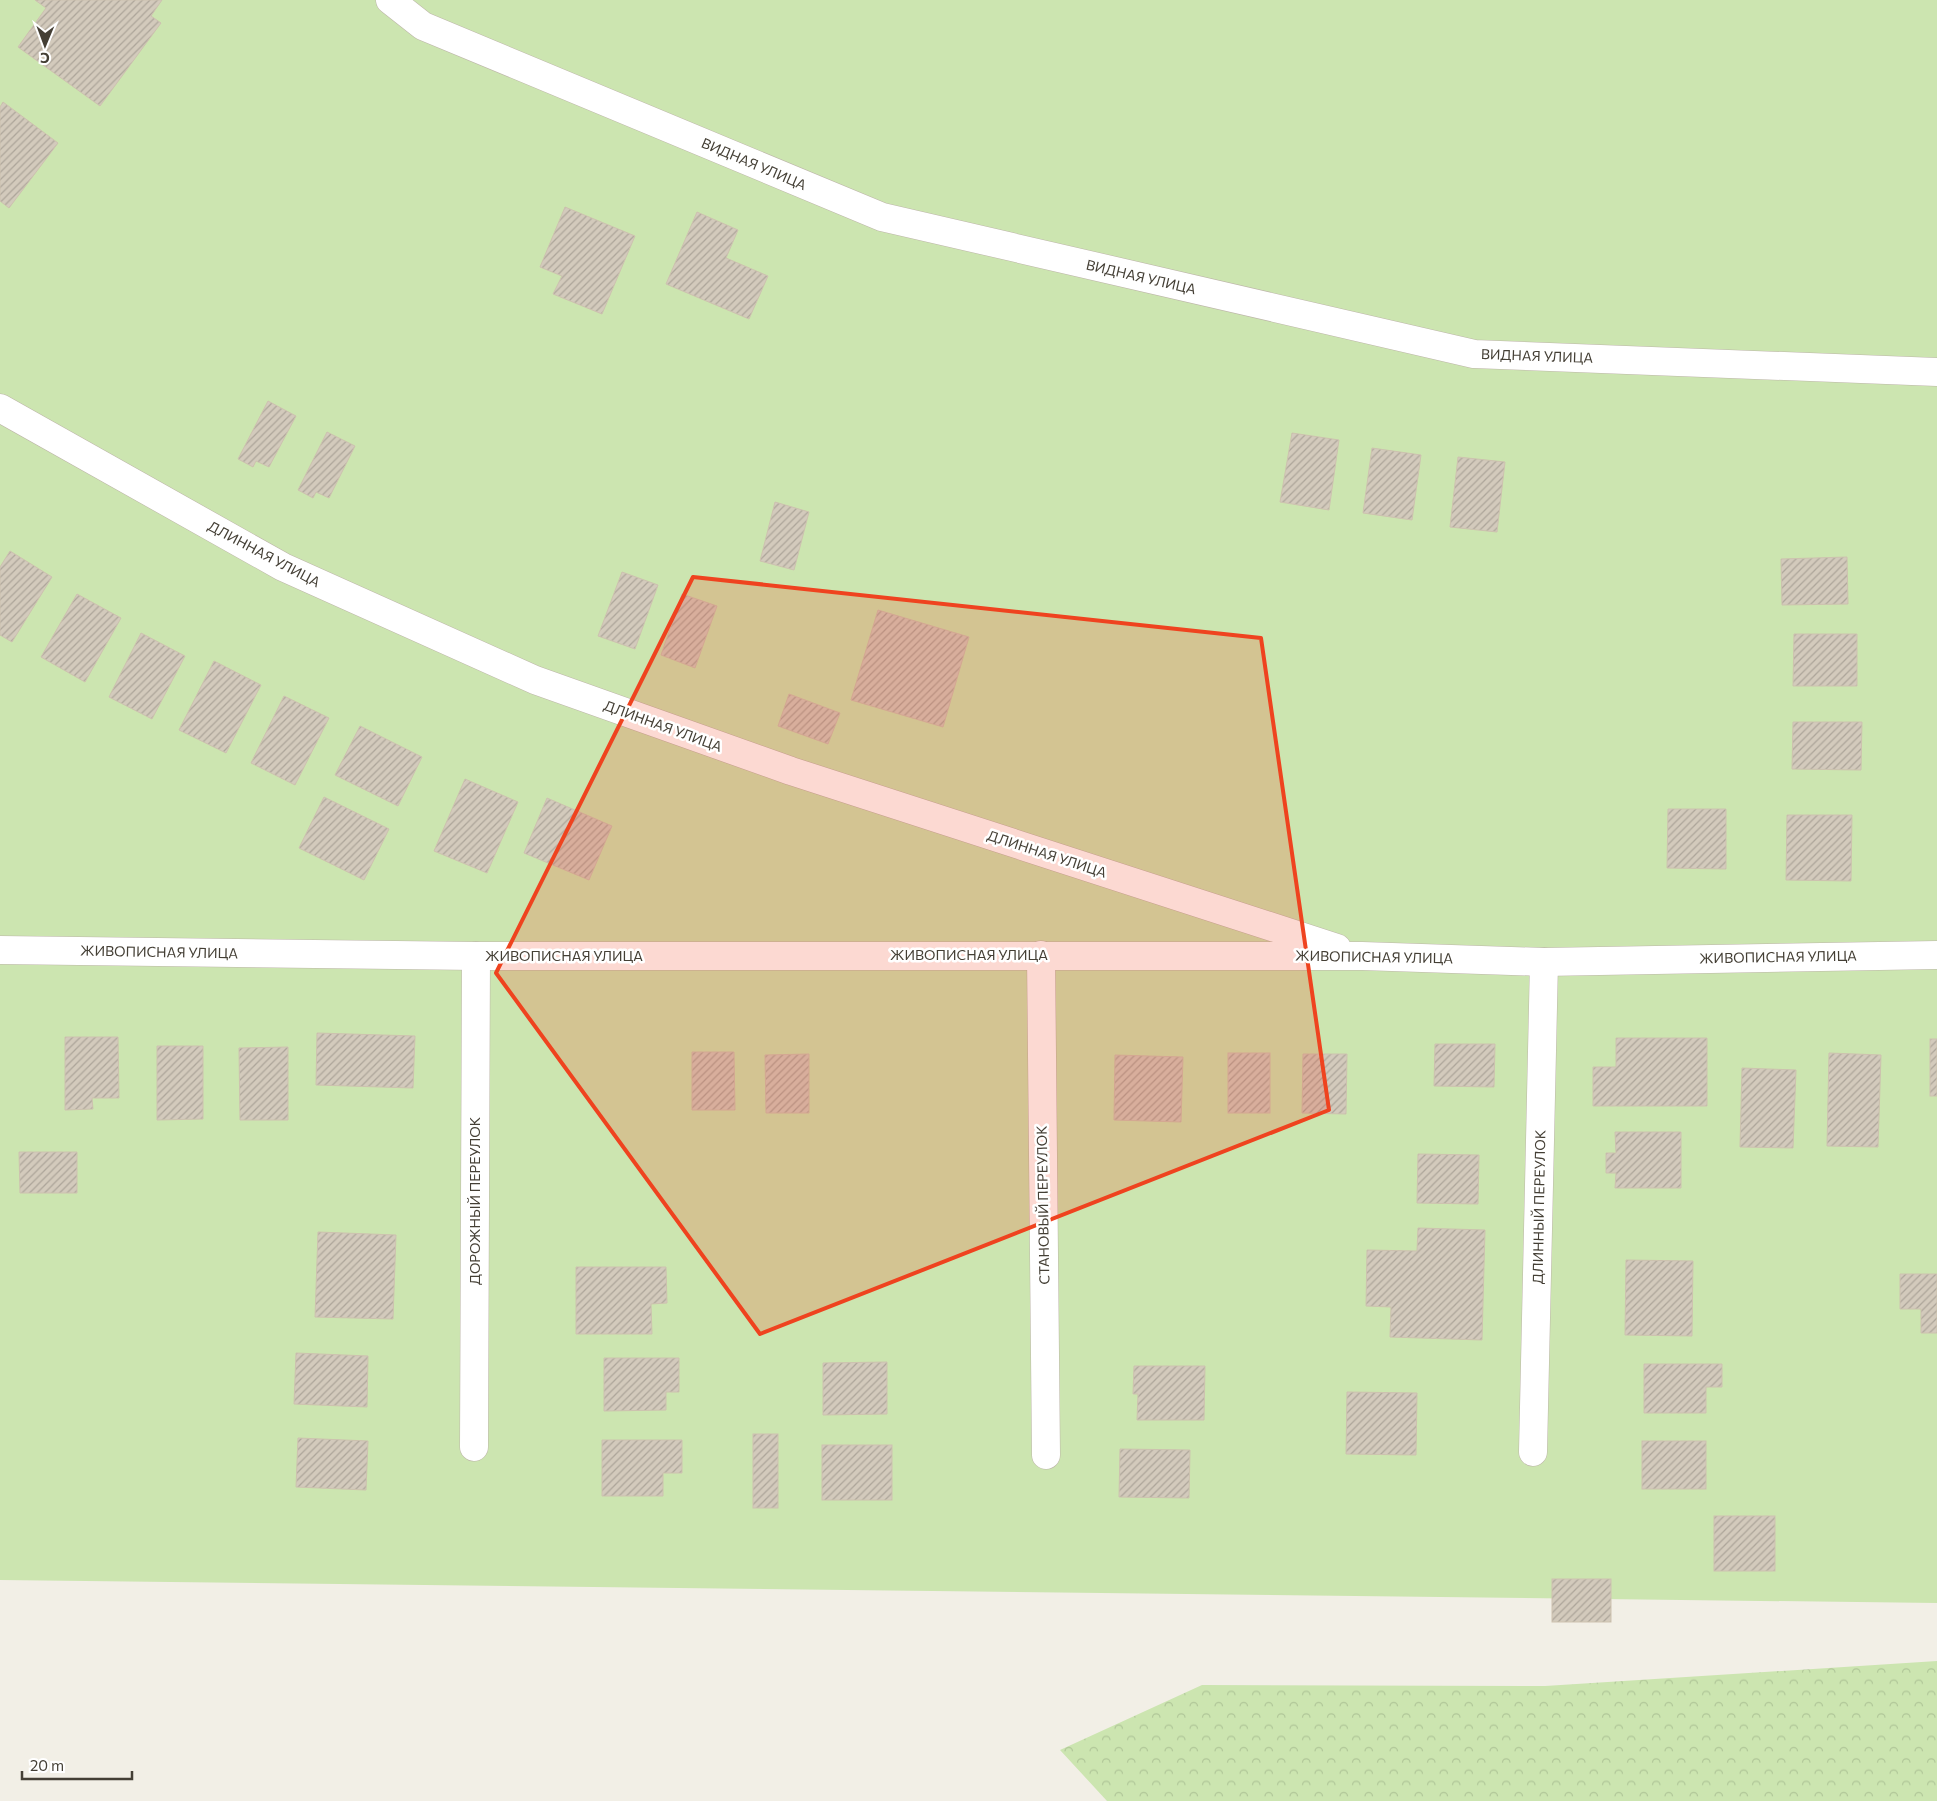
<svg xmlns="http://www.w3.org/2000/svg" width="1937" height="1801" viewBox="0 0 1937 1801" font-family="Commissioner,sans-serif">
	<style>
		.green { fill: #cce5b0 }
		.forest { fill: url(#forest-crowns) }
		.building { fill: url(#building-hatch); stroke: #cdc2af }
		.lines { fill: none; stroke-linecap: round; stroke-linejoin: round }
		.minor-casing { stroke: #bdb6a9; stroke-width: 29 }
		.minor { stroke: #fff; stroke-width: 28 }
		.marked { fill: #ef431f; fill-opacity: 0.2; stroke: #ef431f; stroke-width: 4; stroke-linejoin: round }
		.labels { text-anchor: middle; stroke-width: 5; stroke-linejoin: round; paint-order: stroke }
		.street-label { font-size: 14px; fill: #443f35; stroke: #fff }
	</style>
	<defs>
		<pattern id="forest-crowns" width="20" height="18" patternUnits="userSpaceOnUse" patternTransform="scale(1.25)"><rect width="20" height="18" fill="#cce5b0"/><path d="M2 6a3 3 0 1 1 6 0M12 15a3 3 0 1 1 6 0" fill="none" stroke="#b0c698"/></pattern>
		<pattern id="building-hatch" width="6" height="6" patternUnits="userSpaceOnUse" patternTransform="scale(1.25)"><rect width="6" height="6" fill="#d3cabc"/><path d="M-1 1l2-2M0 6l6-6M5 7l2-2" fill="none" stroke="#ada59a"/></pattern>
	</defs>
	<rect width="100%" height="100%" fill="#f2efe6"/>
	<polygon class="green" points="0,0 1937,0 1937,1603 0,1580"/>
	<polygon class="forest" points="1937,1661 1937,1801 1107,1801 1060,1750 1202,1685 1545,1686"/>
	<g class="building">
		<polygon points="35,0 162,0 151,16 161,23 100,106 18,47 46,8"/>
		<polygon points="3,102 58,143 9,208 0,201 0,107"/>
		<polygon points="565,207 635,236 602,314 553,294 562,276 540,267"/>
		<polygon points="697,212 738,230 726,258 768,276 749,319 666,284"/>
		<polygon points="268,401 296,416 269,467 256,461 253,467 238,459"/>
		<polygon points="327,432 355,446 329,498 316,492 313,498 298,490"/>
		<polygon points="1292,433 1339,440 1329,510 1280,502"/>
		<polygon points="1372,448 1421,455 1412,520 1363,513"/>
		<polygon points="1458,457 1505,462 1497,532 1450,527"/>
		<polygon points="775,502 809,512 794,570 760,561"/>
		<polygon points="10,551 52,577 12,642 0,635 0,567"/>
		<polygon points="1847,557 1848,604 1782,605 1781,559"/>
		<polygon points="622,572 658,585 635,649 598,636"/>
		<polygon points="77,594 121,618 85,682 41,657"/>
		<polygon points="682,594 717,606 695,668 661,655"/>
		<polygon points="878,610 969,637 943,727 851,700"/>
		<polygon points="141,633 185,656 152,719 109,697"/>
		<polygon points="1794,634 1857,634 1857,686 1793,686"/>
		<polygon points="214,661 261,685 226,753 179,730"/>
		<polygon points="789,694 840,713 828,744 778,726"/>
		<polygon points="284,696 329,718 295,785 251,763"/>
		<polygon points="1793,722 1862,722 1861,770 1792,769"/>
		<polygon points="360,726 422,757 398,806 335,775"/>
		<polygon points="465,779 518,802 487,873 434,851"/>
		<polygon points="324,797 389,829 364,880 299,848"/>
		<polygon points="547,798 612,826 589,880 524,853"/>
		<polygon points="1668,809 1726,809 1726,869 1667,868"/>
		<polygon points="1787,815 1852,815 1851,881 1786,880"/>
		<polygon points="317,1033 415,1036 413,1088 316,1085"/>
		<polygon points="65,1037 118,1037 119,1098 92,1098 93,1109 65,1110"/>
		<polygon points="1616,1038 1707,1038 1707,1106 1593,1106 1593,1067 1616,1067"/>
		<rect x="1930" y="1039" width="7" height="57"/>
		<polygon points="1435,1044 1495,1044 1494,1087 1434,1086"/>
		<polygon points="157,1046 203,1046 203,1119 157,1120"/>
		<polygon points="288,1047 288,1120 240,1120 239,1048"/>
		<polygon points="692,1052 734,1052 735,1110 692,1110"/>
		<rect x="1228" y="1053" width="42" height="60"/>
		<polygon points="1829,1053 1881,1055 1878,1147 1827,1146"/>
		<polygon points="809,1054 809,1113 766,1113 765,1055"/>
		<polygon points="1303,1054 1347,1054 1346,1114 1302,1113"/>
		<polygon points="1115,1055 1183,1057 1181,1122 1114,1120"/>
		<polygon points="1742,1068 1796,1070 1793,1148 1740,1147"/>
		<polygon points="1615,1132 1681,1132 1681,1188 1615,1188 1616,1173 1606,1173 1606,1153 1616,1153"/>
		<polygon points="19,1152 77,1152 77,1193 20,1193"/>
		<polygon points="1418,1154 1479,1155 1478,1204 1417,1203"/>
		<polygon points="1418,1228 1485,1230 1482,1340 1390,1337 1391,1307 1366,1306 1367,1250 1417,1251"/>
		<polygon points="318,1232 396,1235 393,1319 315,1317"/>
		<polygon points="1626,1260 1693,1261 1692,1336 1625,1335"/>
		<polygon points="576,1267 666,1267 667,1303 651,1304 652,1334 576,1334"/>
		<polygon points="1900,1274 1937,1274 1937,1333 1921,1333 1921,1309 1900,1309"/>
		<polygon points="296,1353 368,1356 367,1407 294,1404"/>
		<polygon points="604,1358 679,1358 679,1392 666,1392 666,1410 604,1411"/>
		<polygon points="887,1362 887,1414 823,1415 823,1363"/>
		<polygon points="1644,1364 1722,1364 1722,1387 1706,1387 1706,1413 1644,1413"/>
		<polygon points="1134,1366 1205,1366 1204,1420 1137,1420 1138,1394 1133,1394"/>
		<polygon points="1347,1392 1417,1393 1416,1455 1346,1454"/>
		<rect x="753" y="1434" width="25" height="74"/>
		<polygon points="298,1438 368,1441 366,1490 296,1487"/>
		<polygon points="602,1440 682,1440 682,1473 663,1473 663,1496 602,1496"/>
		<rect x="1642" y="1441" width="64" height="48"/>
		<rect x="822" y="1445" width="70" height="55"/>
		<polygon points="1120,1449 1190,1450 1189,1498 1119,1497"/>
		<rect x="1714" y="1516" width="61" height="55"/>
		<rect x="1552" y="1579" width="59" height="43"/>
	</g>
	<g class="lines">
		<defs>
			<g id="minor">
				<polyline points="390,0 423,26 882,217 1474,354 1937,372"/>
				<polyline points="0,408 283,567 535,680 791,771 1337,948"/>
				<polyline points="0,950 476,956 1362,956 1544,962 1937,955"/>
				<polyline points="1041,955 1046,1455"/>
				<polyline points="474,1447 476,956"/>
				<polyline points="1533,1452 1544,962"/>
			</g>
		</defs>
		<use href="#minor" class="minor-casing"/>
		<use href="#minor" class="minor"/>
	</g>
	<path class="marked" d="M693,577l568,61 68,472 -569,224 -264,-361z"/>
	<g class="labels">
		<g class="street-label">
			<text transform="translate(754 164) rotate(23)" y="5">ВИДНАЯ УЛИЦА</text>
			<text transform="translate(1141 277) rotate(13)" y="5">ВИДНАЯ УЛИЦА</text>
			<text transform="translate(1537 356) rotate(2)" y="5">ВИДНАЯ УЛИЦА</text>
			<text transform="translate(264 554) rotate(28)" y="5">ДЛИННАЯ УЛИЦА</text>
			<text transform="translate(663 726) rotate(20)" y="5">ДЛИННАЯ УЛИЦА</text>
			<text transform="translate(1047 854) rotate(18)" y="5">ДЛИННАЯ УЛИЦА</text>
			<text transform="translate(159 952) rotate(1)" y="5">ЖИВОПИСНАЯ УЛИЦА</text>
			<text x="969" y="960">ЖИВОПИСНАЯ УЛИЦА</text>
			<text x="564" y="961">ЖИВОПИСНАЯ УЛИЦА</text>
			<text transform="translate(1374 957) rotate(1)" y="5">ЖИВОПИСНАЯ УЛИЦА</text>
			<text transform="translate(1778 957) rotate(-1)" y="5">ЖИВОПИСНАЯ УЛИЦА</text>
			<text transform="translate(475 1201) rotate(-90)" y="5">ДОРОЖНЫЙ ПЕРЕУЛОК</text>
			<text transform="translate(1043 1205) rotate(-91)" y="5">СТАНОВЫЙ ПЕРЕУЛОК</text>
			<text transform="translate(1539 1207) rotate(-89)" y="5">ДЛИННЫЙ ПЕРЕУЛОК</text>
		</g>
	</g>
	<g transform="translate(45 45) rotate(181)" stroke="#ffffff" stroke-width="4" paint-order="stroke">
	<path d="M0-4L9 19L0 12L-9 19Z" fill="#443f35"/>
	<text y="-8" font-size="14" font-weight="bold" text-anchor="middle" fill="#443f35">С</text>
	</g>
	<path d="M22 1771v8h110v-8" fill="none" stroke="#443f35" stroke-width="2.5"/>
	<text x="30" y="1771" font-size="15" fill="#443f35" stroke="#ffffff" stroke-width="4" paint-order="stroke">20 m</text>
</svg>
